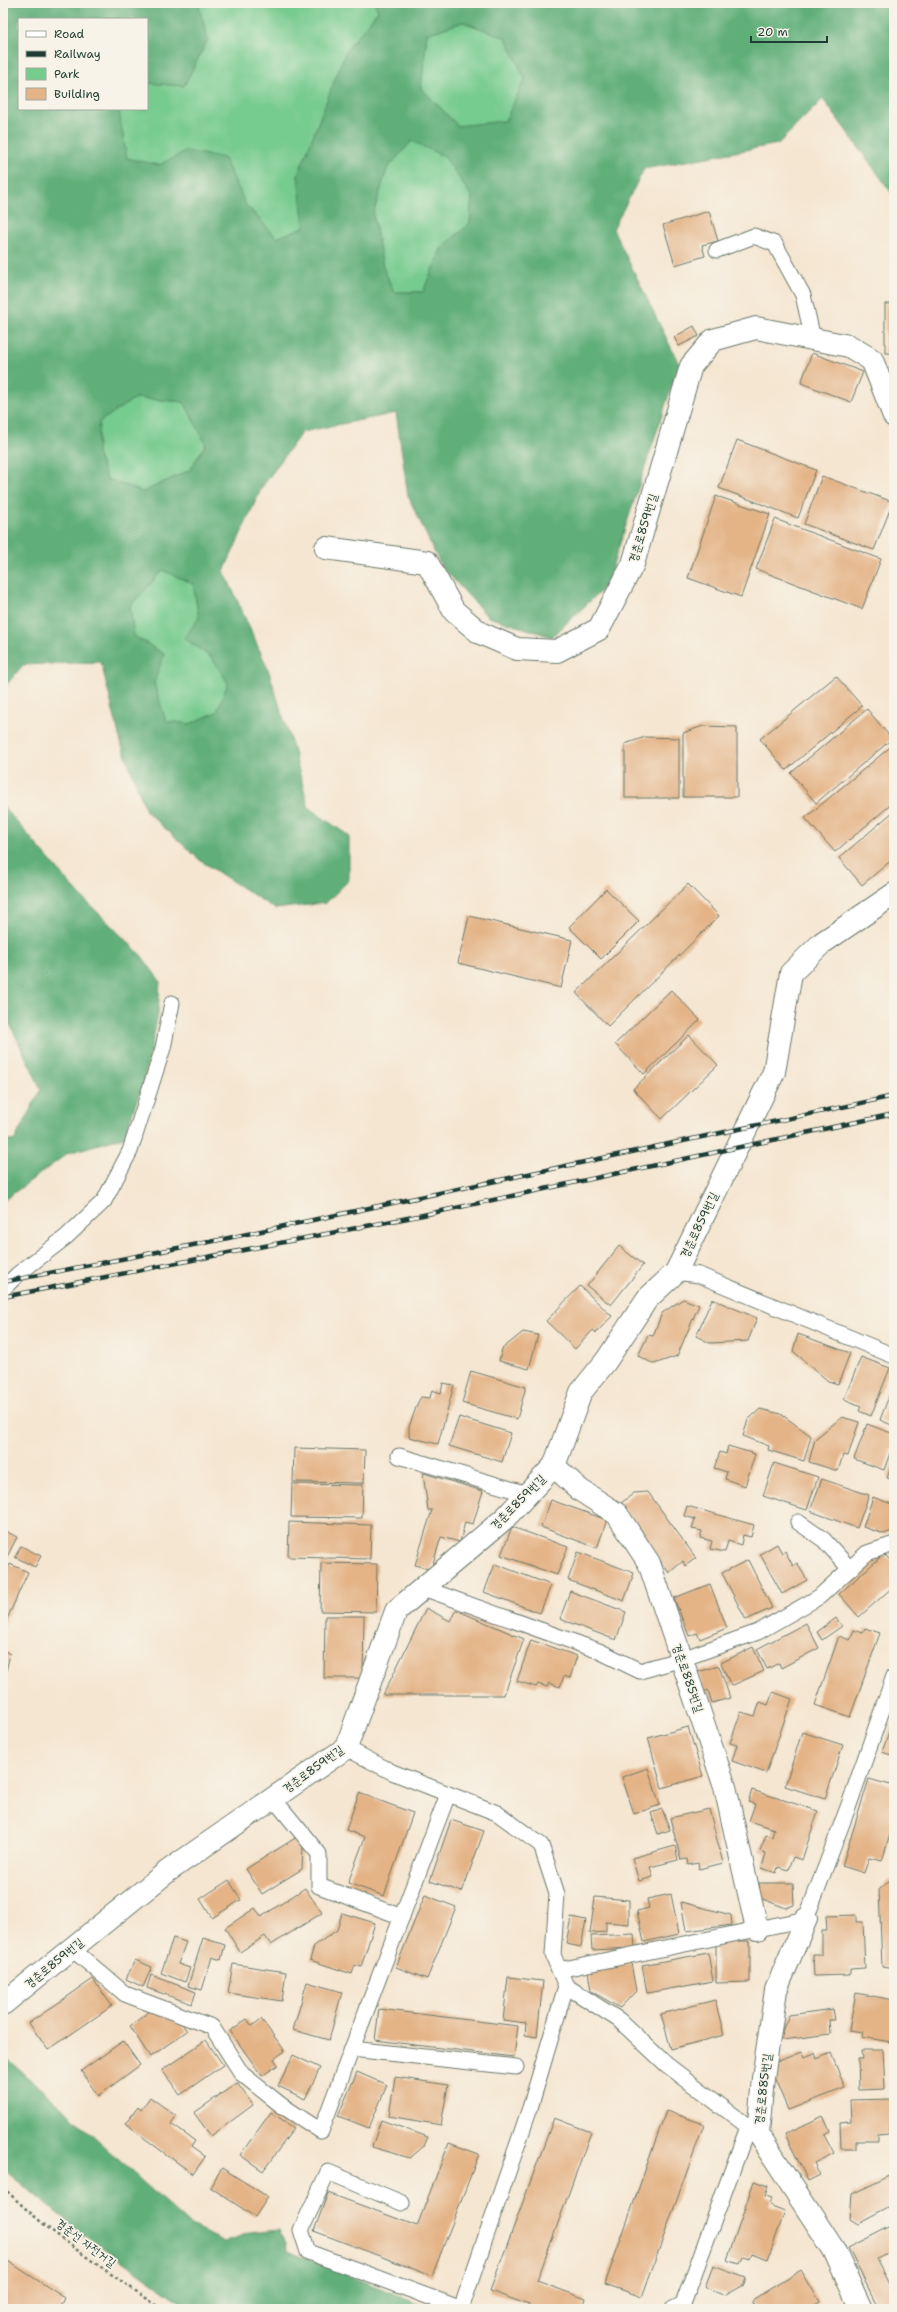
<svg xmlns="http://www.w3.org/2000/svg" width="897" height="2312" viewBox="0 0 897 2312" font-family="'Shantell Sans','Poor Story',sans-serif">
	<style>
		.green { fill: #76cb8e; stroke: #4a8461 }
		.forest { fill: #60af79; stroke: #407656; fill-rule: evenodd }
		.building { fill: #e4b487 }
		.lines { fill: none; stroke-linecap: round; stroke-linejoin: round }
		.service-casing { stroke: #6a786b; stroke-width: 17 }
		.minor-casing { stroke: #6a786b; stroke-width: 24 }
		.path { stroke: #6a786b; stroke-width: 2.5; stroke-dasharray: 3 3; stroke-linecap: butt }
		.service { stroke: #fff; stroke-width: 15 }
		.minor { stroke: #fff; stroke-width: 22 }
		.rail-casing { stroke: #1f3d34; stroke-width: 4.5 }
		.rail { stroke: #f7f3e8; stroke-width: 3; stroke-dasharray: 9; stroke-linecap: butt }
		.labels { text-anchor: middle; stroke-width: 3.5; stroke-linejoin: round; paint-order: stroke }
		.street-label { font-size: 12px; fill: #1f3d34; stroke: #f7f3e8 }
	</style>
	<rect width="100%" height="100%" fill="#f7f3e8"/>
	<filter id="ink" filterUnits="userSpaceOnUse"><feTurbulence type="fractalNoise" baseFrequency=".025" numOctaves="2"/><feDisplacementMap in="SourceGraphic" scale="8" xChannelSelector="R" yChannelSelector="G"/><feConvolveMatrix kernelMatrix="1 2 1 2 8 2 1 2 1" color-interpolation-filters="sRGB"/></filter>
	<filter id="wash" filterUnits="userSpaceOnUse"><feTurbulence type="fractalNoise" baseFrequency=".012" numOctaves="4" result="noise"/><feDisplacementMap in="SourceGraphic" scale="16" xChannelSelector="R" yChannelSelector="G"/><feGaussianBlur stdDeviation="0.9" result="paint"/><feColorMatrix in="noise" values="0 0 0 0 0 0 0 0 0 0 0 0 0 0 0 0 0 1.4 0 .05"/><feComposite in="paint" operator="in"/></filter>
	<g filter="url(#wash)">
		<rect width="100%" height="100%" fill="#f5e6d1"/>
		<g class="green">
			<polygon points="198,3 375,3 378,11 346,51 298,175 304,227 277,238 246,205 224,158 186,151 159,166 126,158 119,112 121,109 147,109 147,83 184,86 208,39"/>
			<polygon points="463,22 507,38 525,79 505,121 458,126 421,88 427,34"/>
			<polygon points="412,140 445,157 472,196 470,223 441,249 423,292 394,292 383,267 373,214 387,169"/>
			<polygon points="135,398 184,402 206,443 190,470 143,492 107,479 97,454 99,422"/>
			<polygon points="163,570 193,584 199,618 184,638 212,658 228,683 217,712 190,724 166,721 153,683 164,654 134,636 130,606"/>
		</g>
		<g class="forest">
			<path d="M3,3h195l10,36 -24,47 -37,-3v-64h-128v90h102l-2,3 8,46 32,7 27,-14 38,7 22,47 31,33 27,-11 -6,-52 48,-124 32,-40 -3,-8h519v193l-71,-97 -45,45 -134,25 -31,60 66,135 -73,222 -54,51 -64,-20 -47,-51 -33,-70 -12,-83 -94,19 -40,55 -38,84 44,98 23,72 18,67 40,28v44l-23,23 -51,6 -74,-48 -55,-50 -25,-68 -20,-81 -78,3 -20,24zM463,22l43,16 19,41 -20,42 -47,5 -37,-38 6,-54zM412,141l33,16 27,40 -2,26 -29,26 -18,43h-29l-11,-25 -10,-53 14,-45zM135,398l49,4 22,42 -16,26 -47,22 -36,-13 -10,-25 2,-32zM163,570l30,14 6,34 -15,20 28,20 16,25 -11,29 -27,12 -24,-3 -12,-38 10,-29 -30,-18 -4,-30z"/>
			<polygon points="3,806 79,894 141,955 160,981 158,1015 144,1080 124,1137 68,1153 3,1201 3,1138 14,1141 41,1089 3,1010"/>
			<polygon points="3,2054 191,2226 224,2242 249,2233 279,2230 288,2251 433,2309 191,2309 79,2231 3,2169"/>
		</g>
		<g id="blocks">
			<g class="building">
				<polygon points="709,211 718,241 702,245 705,256 675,265 663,225"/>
				<rect x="885" y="304" width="9" height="49"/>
				<polygon points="694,326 699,336 679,346 674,337"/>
				<polygon points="812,353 863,372 851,402 801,383"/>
				<polygon points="737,440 816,470 798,518 719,488"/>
				<polygon points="822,476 893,502 874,550 804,524"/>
				<polygon points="716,496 770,514 741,597 688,578"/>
				<polygon points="775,519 881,559 862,609 756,569"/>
				<polygon points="836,676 862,706 786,770 760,739"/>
				<polygon points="867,709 892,739 816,803 791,773"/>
				<polygon points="703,726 737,727 737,797 683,797 683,733"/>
				<polygon points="645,737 679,738 679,798 625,798 625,744"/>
				<polygon points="894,744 894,802 835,852 805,818"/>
				<polygon points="894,811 894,858 862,885 839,858"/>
				<polygon points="688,884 719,916 608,1026 576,993"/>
				<polygon points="606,889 639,921 601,959 569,927"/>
				<polygon points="469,916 572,940 561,988 458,963"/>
				<polygon points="671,990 700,1020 644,1074 615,1044"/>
				<polygon points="689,1035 718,1065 662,1119 633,1089"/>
				<polygon points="619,1246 643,1265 611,1305 587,1286"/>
				<polygon points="580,1286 612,1316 596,1333 593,1330 575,1349 546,1321"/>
				<polygon points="683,1299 699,1305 677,1356 654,1364 638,1356 648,1335 653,1336 662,1313"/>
				<polygon points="712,1299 757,1318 748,1341 710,1343 696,1336"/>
				<polygon points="523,1332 538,1335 529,1369 499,1361 502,1349"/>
				<polygon points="798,1334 850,1353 838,1384 828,1381 793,1351"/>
				<polygon points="861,1357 890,1368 871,1416 859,1411 861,1406 844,1399"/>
				<polygon points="471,1371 526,1387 517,1419 462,1403"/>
				<polygon points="443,1383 454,1385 438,1444 409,1437 409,1427 418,1402 421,1397 430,1398 432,1390 441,1393"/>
				<polygon points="894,1383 894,1426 880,1420"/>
				<polygon points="760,1409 781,1414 811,1436 804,1461 768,1450 769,1446 743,1436 748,1420"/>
				<polygon points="459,1417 511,1433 502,1462 449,1446"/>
				<polygon points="842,1417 859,1422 848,1456 843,1455 838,1471 809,1462 815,1439"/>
				<polygon points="867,1424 894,1434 894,1442 884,1470 854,1459"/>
				<polygon points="728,1446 755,1454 745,1486 725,1479 727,1472 714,1468 720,1452 726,1454"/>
				<polygon points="294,1448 365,1450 364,1483 293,1482"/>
				<polygon points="894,1459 894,1480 887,1478"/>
				<polygon points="774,1463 818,1477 807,1510 763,1496"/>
				<polygon points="423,1473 483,1491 473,1524 465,1522 460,1542 441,1537 431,1570 415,1565 432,1510 428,1510"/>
				<polygon points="822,1479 869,1495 857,1528 810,1511"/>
				<polygon points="292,1484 363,1485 362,1518 291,1517"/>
				<polygon points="648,1492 696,1558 685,1566 683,1561 669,1573 620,1504 634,1493"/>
				<polygon points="873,1497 894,1505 894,1530 884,1534 863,1527"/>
				<polygon points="551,1500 607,1520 597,1548 541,1527"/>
				<polygon points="687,1506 754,1525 751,1537 743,1535 741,1545 728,1541 725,1552 710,1549 712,1541 700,1538 702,1531 692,1529 695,1519 684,1516"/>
				<polygon points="289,1522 371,1525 370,1559 288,1557"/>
				<polygon points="512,1527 568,1547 557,1575 501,1555"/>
				<polygon points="3,1530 17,1537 7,1557 3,1555"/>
				<polygon points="777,1544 782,1553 785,1551 793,1566 797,1563 807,1580 782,1594 760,1554"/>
				<polygon points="21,1546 41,1556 35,1567 15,1557"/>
				<polygon points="578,1552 634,1573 624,1601 568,1580"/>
				<polygon points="884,1554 894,1564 894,1586 859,1617 839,1594"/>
				<polygon points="748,1560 772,1608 746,1620 722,1573"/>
				<polygon points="321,1563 377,1564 376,1612 320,1611"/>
				<polygon points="10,1564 28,1572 3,1628 3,1579"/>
				<polygon points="495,1564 551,1585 540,1613 484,1592"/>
				<polygon points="710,1584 727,1628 700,1639 697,1633 689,1636 674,1598"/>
				<polygon points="570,1591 626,1612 616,1640 560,1619"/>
				<polygon points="426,1608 450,1621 456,1610 524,1639 504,1695 383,1695"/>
				<polygon points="325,1616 364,1616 363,1678 324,1678"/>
				<polygon points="836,1618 842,1626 822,1640 817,1632"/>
				<polygon points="806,1623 819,1648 781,1668 779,1663 767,1669 757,1649"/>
				<polygon points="865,1628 880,1633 850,1717 815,1705 839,1636 850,1640 854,1630 863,1633"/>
				<polygon points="531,1640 577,1656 570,1678 564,1676 560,1687 549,1683 547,1687 538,1684 536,1687 517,1681"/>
				<polygon points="753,1647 764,1671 731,1686 721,1663"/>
				<polygon points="3,1650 10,1654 4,1680 3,1680"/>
				<polygon points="719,1666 730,1698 712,1703 708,1690 704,1692 698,1672"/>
				<polygon points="773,1692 792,1699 766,1773 732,1761 737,1745 730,1743 741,1712 755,1716 760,1702 768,1705"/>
				<polygon points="894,1717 894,1756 882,1752"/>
				<polygon points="688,1727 703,1776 662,1788 648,1738"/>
				<polygon points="802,1732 843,1745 825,1799 785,1786"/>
				<polygon points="648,1768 660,1805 634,1814 622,1777"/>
				<polygon points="869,1779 894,1786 894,1822 882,1861 869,1858 864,1873 842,1866"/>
				<polygon points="752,1790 818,1811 802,1860 793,1857 788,1870 778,1867 776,1873 762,1868 766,1853 760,1851 766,1835 772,1837 774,1829 749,1821 755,1804 748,1802"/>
				<polygon points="359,1793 413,1813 384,1896 348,1883 365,1837 346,1830"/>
				<polygon points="662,1809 670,1830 658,1834 651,1813"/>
				<polygon points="709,1809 723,1863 699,1869 698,1863 688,1865 687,1859 681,1860 670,1818"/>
				<polygon points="451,1820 484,1831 462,1892 430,1881"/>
				<polygon points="297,1837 303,1846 302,1869 262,1894 246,1869"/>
				<polygon points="675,1846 678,1860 650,1867 653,1877 639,1881 632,1858"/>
				<polygon points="229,1880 241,1900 212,1918 200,1899"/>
				<polygon points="890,1880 894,1884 894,1969 882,1967 879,1890"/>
				<polygon points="759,1883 793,1883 794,1905 786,1908 760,1898"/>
				<polygon points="305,1888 322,1913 271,1945 265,1936 240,1952 225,1928 255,1908 261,1917"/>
				<polygon points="671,1894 679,1934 644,1942 637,1911 649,1908 647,1899"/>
				<polygon points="425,1895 456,1907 427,1979 396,1967"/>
				<polygon points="595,1897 629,1900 629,1924 606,1922 606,1932 590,1933"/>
				<polygon points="681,1902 731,1915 732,1925 686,1931"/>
				<polygon points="342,1913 375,1923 361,1967 355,1965 352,1974 310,1960 314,1946 337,1930"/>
				<polygon points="856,1915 856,1922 863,1922 865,1968 850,1969 850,1975 814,1976 813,1955 822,1955 822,1931 827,1931 826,1916"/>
				<polygon points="571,1917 586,1920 581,1947 566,1944"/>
				<polygon points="634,1934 635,1948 592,1950 591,1936"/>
				<polygon points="173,1938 186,1942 178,1964 190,1968 185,1982 161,1973"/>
				<polygon points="203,1938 225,1945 221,1960 212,1957 202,1990 188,1986"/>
				<polygon points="716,1941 750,1941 750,1982 716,1983"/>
				<polygon points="708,1953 713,1981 647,1993 642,1965"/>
				<polygon points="135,1960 152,1967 143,1987 126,1979"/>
				<polygon points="631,1963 636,1991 620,2008 591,1991 588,1971"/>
				<polygon points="233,1964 286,1972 282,2001 228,1993"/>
				<polygon points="151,1975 196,1992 192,2004 147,1988"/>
				<polygon points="508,1977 543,1981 537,2037 525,2035 526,2023 503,2020"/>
				<polygon points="93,1979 112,2006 48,2050 29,2023"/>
				<polygon points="307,1982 342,1992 329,2040 293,2030"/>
				<polygon points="856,1993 894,2000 894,2025 891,2042 861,2037 862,2032 849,2030"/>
				<polygon points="715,2000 724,2035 671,2049 661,2014"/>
				<polygon points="379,2009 518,2026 514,2057 375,2040"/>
				<polygon points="833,2009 835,2020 829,2020 830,2034 783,2040 782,2031 789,2015"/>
				<polygon points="151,2010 180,2021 187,2031 150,2057 130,2026"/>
				<polygon points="247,2019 252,2026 261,2019 285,2051 274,2059 278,2065 262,2076 230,2031"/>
				<polygon points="206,2040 223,2065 180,2095 162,2070"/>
				<polygon points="123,2041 140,2065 98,2096 81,2071"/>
				<polygon points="862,2050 883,2050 885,2089 859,2090 858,2058 863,2058"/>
				<polygon points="801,2052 804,2057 815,2053 817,2059 831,2053 845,2088 788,2110 769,2065"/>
				<polygon points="293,2055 320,2068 305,2099 278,2086"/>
				<polygon points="357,2072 387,2085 369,2128 338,2116"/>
				<polygon points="395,2077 448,2085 441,2125 389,2116"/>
				<polygon points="237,2083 253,2105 211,2136 194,2113"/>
				<polygon points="150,2097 176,2116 171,2124 195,2141 191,2147 205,2157 193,2174 125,2124 138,2107 141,2110"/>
				<polygon points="894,2099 894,2125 889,2125 889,2133 877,2134 877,2141 856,2141 856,2149 841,2149 840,2123 851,2122 850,2100"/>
				<polygon points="666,2111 704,2124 642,2297 605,2284"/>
				<polygon points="271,2112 294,2128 263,2171 240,2155"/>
				<polygon points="823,2116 830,2131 824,2134 834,2153 814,2163 820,2175 808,2181 785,2134"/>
				<polygon points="554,2118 591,2132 537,2281 586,2299 583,2309 527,2309 529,2305 490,2291"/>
				<polygon points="381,2120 428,2137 424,2146 410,2158 372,2147"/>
				<polygon points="449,2143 479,2154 432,2276 314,2231 328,2193 417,2226"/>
				<polygon points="222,2168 268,2197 255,2217 210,2187"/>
				<polygon points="894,2174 894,2205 858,2224 850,2219 852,2194"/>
				<polygon points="754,2181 768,2186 765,2196 771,2198 769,2205 785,2211 768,2259 751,2253 749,2259 743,2257 740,2264 727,2260"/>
				<polygon points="891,2226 894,2238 890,2240 894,2250 877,2259 894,2292 894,2303 879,2309 848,2248"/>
				<polygon points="3,2258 65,2298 60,2309 3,2309"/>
				<polygon points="713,2266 746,2278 744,2285 726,2295 705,2287"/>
				<polygon points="801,2270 820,2302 808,2309 757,2309 752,2300"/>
			</g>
		</g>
	</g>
	<g filter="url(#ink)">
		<use href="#blocks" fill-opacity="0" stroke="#6a786b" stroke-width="1"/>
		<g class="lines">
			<defs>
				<g id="service">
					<polyline points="717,250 754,236 775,244 803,295 813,339"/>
					<polyline points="676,1272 699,1275 894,1356"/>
					<polyline points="3,1289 18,1274 66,1237 104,1201 130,1151 163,1048 172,1003"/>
					<polyline points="399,1456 527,1494"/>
					<polyline points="798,1522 824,1540 850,1569"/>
					<polyline points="423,1588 599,1651 640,1671 682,1659 758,1632 819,1597 867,1553 894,1544"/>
					<polyline points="346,1748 392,1772 497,1813 541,1845 557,1894 553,1955 566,1986 619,2020 667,2065 758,2134"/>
					<polyline points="273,1798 319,1854 319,1886 402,1917"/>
					<polyline points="71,1948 125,1994 212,2027 242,2074 281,2105 321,2131 448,1794"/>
					<polyline points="559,1970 806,1919 850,1802 894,1676"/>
					<polyline points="352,2049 516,2067"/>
					<polyline points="402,2203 328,2172 301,2230 308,2252 462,2309"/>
					<polyline points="461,2309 530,2108 566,1986"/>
					<polyline points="673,2309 683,2304 748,2127"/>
				</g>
				<g id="minor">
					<polyline points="326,548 427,562 454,611 480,633 517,649 557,651 599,629 633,564 691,366 713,340 756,328 849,346 872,360 894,416"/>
					<polyline points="554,1466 580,1490 617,1514 649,1563 725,1787 757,1929"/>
					<polyline points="806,1919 776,1990 763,2078 758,2134 834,2250 861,2309"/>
					<polyline points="3,2004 168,1871 346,1748 396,1611 505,1518 554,1466 581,1392 606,1361 647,1299 676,1272 774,1072 791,973 822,943 894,894"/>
				</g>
			</defs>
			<use href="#service" class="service-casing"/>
			<use href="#minor" class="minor-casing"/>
			<path class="path" d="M3,2187c47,48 104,84 159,122"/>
			<use href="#service" class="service"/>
			<use href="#minor" class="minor"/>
			<defs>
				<g id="rail">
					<polyline points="3,1282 219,1240 894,1096"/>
					<polyline points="3,1297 423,1215 894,1114"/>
				</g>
			</defs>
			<use href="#rail" class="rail-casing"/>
			<use href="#rail" class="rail"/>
		</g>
	</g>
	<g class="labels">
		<g class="street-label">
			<text transform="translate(643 528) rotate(-73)" y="4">경춘로859번길</text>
			<text transform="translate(699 1225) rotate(-64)" y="4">경춘로859번길</text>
			<text transform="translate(518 1502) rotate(-45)" y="4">경춘로859번길</text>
			<text transform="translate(688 1678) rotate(71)" y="4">경춘로885번길</text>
			<text transform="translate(313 1769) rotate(-36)" y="4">경춘로859번길</text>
			<text transform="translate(54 1963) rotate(-39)" y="4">경춘로859번길</text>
			<text transform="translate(763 2089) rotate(-83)" y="4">경춘로885번길</text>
			<text transform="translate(86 2243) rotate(37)" y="4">경춘선 자전거길</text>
		</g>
	</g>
	<rect width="897" height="2312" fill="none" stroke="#f7f3e8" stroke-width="16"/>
	<rect x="18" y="18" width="130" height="92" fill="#f7f3e8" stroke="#a1aaa0"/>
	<rect x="26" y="31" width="20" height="6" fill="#ffffff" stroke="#a1aaa0"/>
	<text x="54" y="38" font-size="12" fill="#1f3d34">Road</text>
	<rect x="26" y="51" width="20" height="6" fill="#1f3d34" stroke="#a1aaa0"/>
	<text x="54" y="58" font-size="12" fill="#1f3d34">Railway</text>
	<rect x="26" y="68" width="20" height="12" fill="#76cb8e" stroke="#a1aaa0"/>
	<text x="54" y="78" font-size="12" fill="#1f3d34">Park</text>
	<rect x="26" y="88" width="20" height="12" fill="#e4b487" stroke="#a1aaa0"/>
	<text x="54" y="98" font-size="12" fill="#1f3d34">Building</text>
	<path d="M751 36v6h76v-6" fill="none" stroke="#1f3d34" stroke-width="2"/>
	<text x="757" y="36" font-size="12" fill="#1f3d34" stroke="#f7f3e8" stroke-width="3" paint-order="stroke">20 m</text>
</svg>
